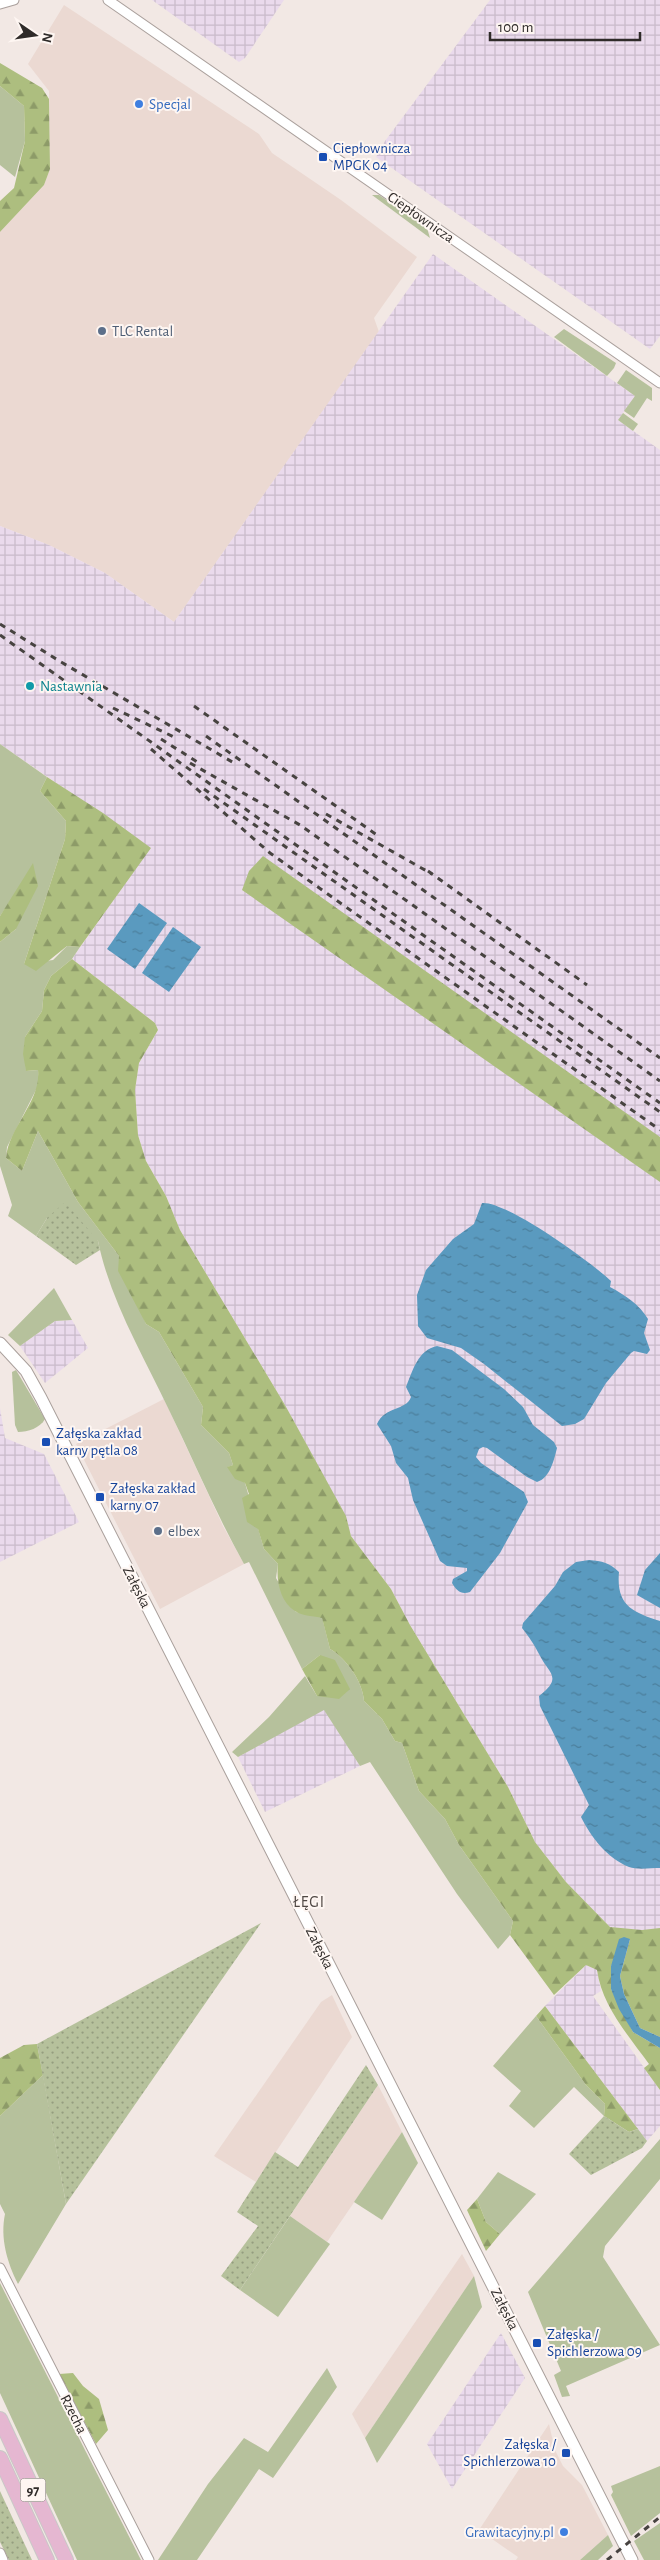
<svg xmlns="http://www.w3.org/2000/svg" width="660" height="2560" viewBox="0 0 660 2560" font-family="'Alegreya Sans',sans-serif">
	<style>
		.built { fill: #ebd9d2 }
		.industrial { fill: url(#industrial-grid) }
		.grass { fill: #b6c19c }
		.forest { fill: url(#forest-firs) }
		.garden { fill: url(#garden-dots) }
		.water { fill: url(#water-ripples) }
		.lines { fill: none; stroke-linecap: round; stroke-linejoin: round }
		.minor-casing { stroke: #aaa09c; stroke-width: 11 }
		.tertiary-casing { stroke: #aaa09c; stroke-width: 13 }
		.primary-casing { stroke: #c9c8c7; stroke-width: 16 }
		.minor { stroke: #fff; stroke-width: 9 }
		.tertiary { stroke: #fff; stroke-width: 11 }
		.primary { stroke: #e5b7d1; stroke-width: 14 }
		.rail { stroke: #474340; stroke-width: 3; stroke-dasharray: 6 6; stroke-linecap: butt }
		.shop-dot { fill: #3f7fe0; stroke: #fef6f2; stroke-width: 2 }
		.transit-dot { fill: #1a4fb4; stroke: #fef6f2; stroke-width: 2 }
		.service-dot { fill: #5c6f8a; stroke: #fef6f2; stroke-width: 2 }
		.culture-dot { fill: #0f9aa8; stroke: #fef6f2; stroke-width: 2 }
		.labels { text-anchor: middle; stroke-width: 4; stroke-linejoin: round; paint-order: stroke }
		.shield { fill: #fef6f2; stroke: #6d6865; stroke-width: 1 }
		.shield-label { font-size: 14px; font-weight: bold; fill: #2f2b29 }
		.shop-label { font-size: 15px; fill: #366cbe; stroke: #fef6f2; text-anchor: start }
		.transit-label { font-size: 15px; fill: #164399; stroke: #fef6f2; text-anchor: start }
		.street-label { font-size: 15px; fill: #2f2b29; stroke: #fef6f2 }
		.service-label { font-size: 15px; fill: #4e5e75; stroke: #fef6f2; text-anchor: start }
		.culture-label { font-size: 15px; fill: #0d838f; stroke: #fef6f2; text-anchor: start }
		.neighbourhood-label { font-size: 16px; letter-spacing: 1px; fill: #504844; stroke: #fef6f2 }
	</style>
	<defs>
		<pattern id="industrial-grid" width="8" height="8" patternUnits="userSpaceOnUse" patternTransform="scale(1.25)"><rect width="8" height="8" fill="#eadaec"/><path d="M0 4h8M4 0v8" fill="none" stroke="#c9bbca"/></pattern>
		<pattern id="forest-firs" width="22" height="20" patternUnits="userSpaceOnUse" patternTransform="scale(1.25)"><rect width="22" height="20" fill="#adbe7f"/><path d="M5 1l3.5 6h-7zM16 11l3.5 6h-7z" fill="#8d9b68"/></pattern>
		<pattern id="garden-dots" width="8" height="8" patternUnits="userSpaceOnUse" patternTransform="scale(1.25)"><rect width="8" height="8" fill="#b6c19c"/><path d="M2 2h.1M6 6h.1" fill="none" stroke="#949d7f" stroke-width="1.8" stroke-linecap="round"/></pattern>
		<pattern id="water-ripples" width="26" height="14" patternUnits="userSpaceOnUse" patternTransform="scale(1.25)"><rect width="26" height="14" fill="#5a9abf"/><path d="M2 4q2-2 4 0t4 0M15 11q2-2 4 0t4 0" fill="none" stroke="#4b7e9b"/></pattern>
	</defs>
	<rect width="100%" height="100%" fill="#f2e8e4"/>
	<g class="built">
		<polygon points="64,5 259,134 272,153 341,200 417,257 374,318 379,332 174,622 105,573 49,545 0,526 0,232 44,185 50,169 49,91 28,64"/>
		<polygon points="164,1399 223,1526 244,1564 160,1609 76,1444"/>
		<polygon points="332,1995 352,2037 256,2182 214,2156 321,2002"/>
		<polygon points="378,2085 402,2132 327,2242 290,2216"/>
		<polygon points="462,2254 474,2276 365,2438 352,2414"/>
		<polygon points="549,2424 555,2450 563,2466 582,2485 608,2535 580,2560 516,2560 518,2557 479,2530"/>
	</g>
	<g class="industrial">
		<polygon points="152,0 284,0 245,58 239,62"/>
		<polygon points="490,0 660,0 660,336 650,349 376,157 385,141"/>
		<polygon points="433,254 635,396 618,420 660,450 660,2037 610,1927 566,1882 535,1842 508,1787 410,1625 391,1589 351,1536 345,1516 285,1405 180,1230 166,1196 146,1161 138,1135 135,1090 139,1063 158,1030 155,1023 72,959 150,848 0,744 0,526 49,545 105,573 174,622"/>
		<polygon points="72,1320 88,1348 45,1383 20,1346 55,1321"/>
		<polygon points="0,1408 5,1438 44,1454 79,1522 0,1562"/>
		<polygon points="324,1709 360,1766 265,1812 238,1757"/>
		<polygon points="586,1965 597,1970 601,1991 593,1996 660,2090 660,2126 647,2141 545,2006"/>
		<polygon points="501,2333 525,2378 452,2489 427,2444"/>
	</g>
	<g class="grass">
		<polygon points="0,86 24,106 25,141 15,177 0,165"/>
		<polygon points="372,195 379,195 427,228 430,238"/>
		<polygon points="564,329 616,363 614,368 607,376 554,337"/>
		<polygon points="626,370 652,388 652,401 647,398 634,418 624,411 635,396 617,383"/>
		<polygon points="623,413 638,424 633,431 618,420"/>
		<path d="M0,744l47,33 -7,14 26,30 -1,18 -41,125 29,-4 14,-14 13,1 -8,12 -21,17 -7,14 -2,21 -17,26 1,34 12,-1 1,14 -32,63 -1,11 16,13 16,-40 40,71 41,54 27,68 13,8 44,75 -2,18 28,28 4,12 -5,2 17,16 19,66 14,15 -2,14 20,34 26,5 8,32c16,9 33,33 34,52l18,18 13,22 7,2 17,48 26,28 14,26 54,76 -3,14 -12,14 -41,-55 -87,-132 -10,4 -36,-56 -86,47 -6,-5 37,-35 36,-41 12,20 3,-41 -18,14 -53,-107 -5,2c-28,-50 -50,-103 -75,-154 -26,-55 -59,-110 -71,-169l-51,-23 -11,18 -28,-20 4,-11 -12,-39v-224l16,-13 -9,-23 -7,10z"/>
		<polygon points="54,1288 72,1320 55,1321 20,1346 8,1335"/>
		<path d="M16,1370l29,49c-5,9 -17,13 -27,13l-3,-7 -3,-53z"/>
		<polygon points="536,2016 586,2085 605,2104 604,2116 574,2087 534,2128 509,2106 521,2091 493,2066"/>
		<path d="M43,2075l23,129 -48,80c-11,-22 -18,-46 -13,-70l-5,-10v-88z"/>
		<polygon points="402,2132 418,2163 382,2220 354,2202"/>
		<polygon points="660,2139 660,2179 605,2246 603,2257 660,2345 566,2386 570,2396 562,2397 554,2375 561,2371 528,2292"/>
		<polygon points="498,2172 536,2194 500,2234 486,2222 477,2199"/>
		<polygon points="290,2216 330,2244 278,2317 240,2290"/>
		<polygon points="474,2276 482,2307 377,2463 365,2438"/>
		<polygon points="0,2283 141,2560 77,2560 0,2393"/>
		<polygon points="327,2368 337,2387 273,2478 259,2469 197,2560 158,2560 208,2484 244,2438 268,2452"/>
		<polygon points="660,2466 660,2513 631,2536 611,2495 613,2492 611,2486"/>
		<polygon points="660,2523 660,2560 644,2560 634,2541"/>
		<polygon points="608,2535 613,2546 598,2560 580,2560"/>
	</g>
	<g class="forest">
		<polygon points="0,63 42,88 49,99 50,169 44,185 0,232 0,201 14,188 25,141 24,106 0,86"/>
		<polygon points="47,777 103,813 151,848 80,947 67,946 36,971 24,964 65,839 66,821 40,791"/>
		<polygon points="263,856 660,1137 660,1182 242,890 249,871"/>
		<polygon points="33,863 38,886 16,929 0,942 0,916"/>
		<path d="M72,959l83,64 3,7 -19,33 -4,27 3,45 8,26 20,35 14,34 105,175 61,111 5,20 40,53 19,36 98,162 27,55 31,40 44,45 32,3 18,-2v109l-20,-9 -16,-34 -4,-18 10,-37 -19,27v23l22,43 27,16v42l-16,-22 5,-4c-21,-29 -47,-58 -52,-94l-11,-5 -32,30 -44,-60 3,-14 -54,-76 -14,-26 -26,-28 -17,-48 -7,-2 -13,-22 -18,-18c-1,-19 -18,-43 -34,-52l-8,-31c-8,-2 -20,-2 -27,-7 -15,-9 -19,-31 -17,-47l-14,-15 -6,-20 -11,-7 -5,-24 7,-4 -4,-11 -10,-4 -8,-12 6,-2 -4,-12 -28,-28 2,-18 -44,-75 -13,-8 -28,-53 1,-15 -41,-54 -40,-71 -16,40 -16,-13c3,-32 35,-56 32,-88l-12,1 -3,-17 2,-17 17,-26 2,-21 7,-14z"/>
		<polygon points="320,1655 335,1660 350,1689 339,1699 317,1696 302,1669"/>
		<polygon points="545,2006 638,2129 629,2132 604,2116 605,2104 586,2085 536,2016"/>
		<polygon points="37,2044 43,2075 0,2116 0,2058 24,2045"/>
		<polygon points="477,2199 486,2222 500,2234 486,2251 467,2210"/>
		<polygon points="73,2373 83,2386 99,2399 108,2430 96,2444 59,2374"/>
	</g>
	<g class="garden">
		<polygon points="65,1202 98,1241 100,1250 76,1265 36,1236 47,1218"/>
		<polygon points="261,1923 66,2204 37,2044"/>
		<polygon points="366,2065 378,2085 240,2290 221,2276 258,2226 237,2212 275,2152 298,2167"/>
		<polygon points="604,2116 629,2132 638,2129 647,2141 642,2148 591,2175 569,2154"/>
		<polygon points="0,2491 32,2560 9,2560 0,2542"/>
	</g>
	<g class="water">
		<polygon points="139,903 167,923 135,969 107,949"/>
		<polygon points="173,927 201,947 169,992 142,973"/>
		<path d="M482,1203c25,-2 109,59 129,78l-1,6c15,8 30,18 38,32l-4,14 6,17 -3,4 -13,-3 -3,2 -25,30 -22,36 -9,5 -13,2 -78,-62 -23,-16 -34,-10 -9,-12 -1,-31 9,-25 27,-31 21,-15z"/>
		<path d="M437,1346l15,4 52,39 19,18 10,18 21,17 3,6c-3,12 -7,30 -20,34l-10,-5 -40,-29 -4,-1 -4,2 -3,8 5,6 43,29 4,10 -28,51 -30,39c-9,3 -13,-1 -18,-9l1,-4 14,-8v-3l-20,-2 -7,-5 -27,-61 -5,-22 -12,-15 -5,-17 -14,-22c8,-18 29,-13 34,-27l-5,-10c7,-17 12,-37 31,-41z"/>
		<polygon points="660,1553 660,1608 637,1595 645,1570"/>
		<path d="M589,1560c13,1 21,3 30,12 -3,33 13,40 41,49v247c-9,0 -23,2 -31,-1 -22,-9 -38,-30 -48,-50l8,-12 -49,-99 -1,-10c25,-19 9,-23 0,-42 -5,-10 -10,-17 -17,-26l1,-5 32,-37 8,-14 13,-10z"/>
		<polygon points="624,1937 630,1939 620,1976 624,1994 640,2028 660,2037 660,2048 633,2032 619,2009 611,1989 611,1966 619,1939"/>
	</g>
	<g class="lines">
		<defs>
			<g id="minor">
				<polyline points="108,0 660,383"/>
				<polyline points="0,4 14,0"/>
				<polyline points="0,2268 149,2560"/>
				<polyline points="0,2553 3,2560"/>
			</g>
			<polyline id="tertiary" points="0,1343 26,1371 41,1398 632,2560"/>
			<g id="primary">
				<polyline points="0,2419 66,2560"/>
				<polyline points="0,2458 47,2560"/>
			</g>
		</defs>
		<use href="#minor" class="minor-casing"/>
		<use href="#tertiary" class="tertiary-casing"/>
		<use href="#primary" class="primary-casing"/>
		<use href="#minor" class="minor"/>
		<use href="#tertiary" class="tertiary"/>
		<use href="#primary" class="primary"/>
		<g class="rail">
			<polyline points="0,624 61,662 234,763"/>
			<polyline points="0,635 660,1103"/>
			<polyline points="194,706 377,835"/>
			<polyline points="113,708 174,737"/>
			<polyline points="206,736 660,1058"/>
			<polyline points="161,739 199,763"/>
			<polyline points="151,749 270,853 660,1130"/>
			<polyline points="190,763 300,825 660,1081"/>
			<polyline points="204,789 660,1112"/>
			<polyline points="326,814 432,874"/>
			<polyline points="428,871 587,985"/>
			<polyline points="607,2560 660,2517"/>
		</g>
	</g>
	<g class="shop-dot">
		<circle cx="139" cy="104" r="5"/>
		<circle cx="564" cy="2532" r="5"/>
	</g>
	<g class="transit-dot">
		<rect x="318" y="152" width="10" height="10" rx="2.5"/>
		<rect x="41" y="1437" width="10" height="10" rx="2.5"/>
		<rect x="95" y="1492" width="10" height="10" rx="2.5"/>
		<rect x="532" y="2338" width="10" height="10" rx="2.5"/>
		<rect x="561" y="2448" width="10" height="10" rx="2.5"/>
	</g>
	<g class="service-dot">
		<circle cx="102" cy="331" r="5"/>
		<circle cx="158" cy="1531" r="5"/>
	</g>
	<circle class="culture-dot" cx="30" cy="686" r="5"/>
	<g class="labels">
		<rect class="shield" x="20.5" y="2478.5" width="25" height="23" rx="4"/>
		<g class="shield-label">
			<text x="33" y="2495">97</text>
		</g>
		<g class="shop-label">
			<text x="149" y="109">Specjal</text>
			<text x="554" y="2537" text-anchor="end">Grawitacyjny.pl</text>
		</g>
		<g class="transit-label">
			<text x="333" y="153">Ciepłownicza<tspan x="333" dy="17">MPGK 04</tspan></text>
			<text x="56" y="1438">Załęska zakład<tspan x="56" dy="17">karny pętla 08</tspan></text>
			<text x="110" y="1493">Załęska zakład<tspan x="110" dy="17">karny 07</tspan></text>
			<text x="547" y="2339">Załęska /<tspan x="547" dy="17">Spichlerzowa 09</tspan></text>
			<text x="556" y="2449" text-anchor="end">Załęska /<tspan x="556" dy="17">Spichlerzowa 10</tspan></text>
		</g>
		<g class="street-label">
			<text transform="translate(421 217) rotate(35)" y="5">Ciepłownicza</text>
			<text transform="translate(137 1587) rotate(63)" y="5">Załęska</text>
			<text transform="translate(320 1948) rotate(63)" y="5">Załęska</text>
			<text transform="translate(505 2309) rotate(63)" y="5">Załęska</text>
			<text transform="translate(74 2414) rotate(63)" y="5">Rzecha</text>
		</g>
		<g class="service-label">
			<text x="112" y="336">TLC Rental</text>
			<text x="168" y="1536">elbex</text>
		</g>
		<g class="culture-label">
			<text x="40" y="691">Nastawnia</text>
		</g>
		<g class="neighbourhood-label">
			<text x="309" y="1907">ŁĘGI</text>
		</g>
	</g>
	<g transform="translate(35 35) rotate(103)" stroke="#fef6f2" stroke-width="4" paint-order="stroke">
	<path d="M0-4L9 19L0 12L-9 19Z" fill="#2f2b29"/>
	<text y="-8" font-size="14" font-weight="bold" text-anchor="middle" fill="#2f2b29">N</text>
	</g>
	<path d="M490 32v8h150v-8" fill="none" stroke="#2f2b29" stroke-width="2.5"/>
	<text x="498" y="32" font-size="15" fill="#2f2b29" stroke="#fef6f2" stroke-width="4" paint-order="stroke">100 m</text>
</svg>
